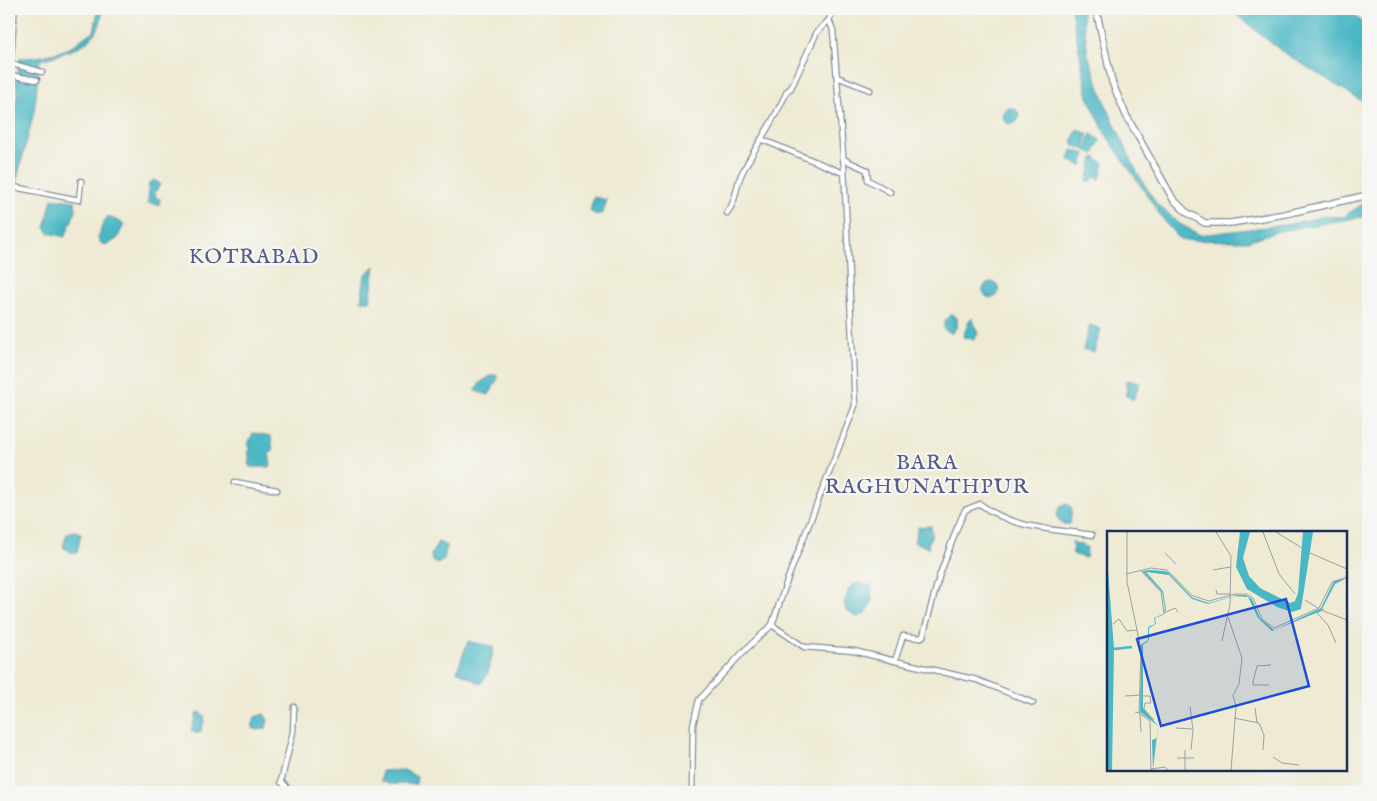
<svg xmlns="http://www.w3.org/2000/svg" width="1377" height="801" viewBox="0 0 1377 801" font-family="'IM FELL English',serif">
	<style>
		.water { fill: #4ab7c5; stroke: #327392 }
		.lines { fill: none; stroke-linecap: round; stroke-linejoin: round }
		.minor-casing { stroke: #848c98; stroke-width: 7 }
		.secondary-casing { stroke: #848c98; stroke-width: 8 }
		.minor { stroke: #fff; stroke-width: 4.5 }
		.secondary { stroke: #fff; stroke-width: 5.5 }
		.labels { text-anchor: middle; stroke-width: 4.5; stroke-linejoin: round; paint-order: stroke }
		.quarter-label { font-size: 21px; letter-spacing: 1px; fill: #565a87; stroke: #f6f6f2 }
		.inset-river { fill: none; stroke: #4ab7c5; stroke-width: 2.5 }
		.inset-road { fill: none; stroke: #9a9fa4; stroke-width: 1 }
		.view { fill: #1d4ed8; fill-opacity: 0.15; stroke: #1d4ed8; stroke-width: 2.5 }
		.inset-edge { fill: none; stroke: #1b2f5e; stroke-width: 2.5 }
	</style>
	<rect width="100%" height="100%" fill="#f6f6f2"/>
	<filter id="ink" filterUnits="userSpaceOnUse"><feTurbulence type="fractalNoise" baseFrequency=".02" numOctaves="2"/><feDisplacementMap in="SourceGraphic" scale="10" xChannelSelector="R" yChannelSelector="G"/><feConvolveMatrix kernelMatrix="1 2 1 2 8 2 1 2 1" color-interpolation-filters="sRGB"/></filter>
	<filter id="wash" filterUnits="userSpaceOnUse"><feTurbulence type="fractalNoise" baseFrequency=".0096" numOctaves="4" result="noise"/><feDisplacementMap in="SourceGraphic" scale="20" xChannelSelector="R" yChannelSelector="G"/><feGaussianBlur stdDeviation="1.12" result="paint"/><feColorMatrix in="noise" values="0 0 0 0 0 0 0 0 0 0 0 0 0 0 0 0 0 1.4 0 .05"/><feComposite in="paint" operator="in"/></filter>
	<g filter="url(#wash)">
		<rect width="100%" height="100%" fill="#eeead3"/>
		<g class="water">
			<path d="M98,9h5c-1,6 -2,14 -5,19 -9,20 -39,27 -58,32l-6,52 -19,75 -6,13v-72l9,-35 -2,-11 4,-24c11,1 40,-5 51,-11 8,-5 14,-12 23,-15z"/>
			<path d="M1071,9h11l6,46 18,50 31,67 19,31 24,21 20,11 91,-11 34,-8 19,1c6,-6 12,-7 18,-13h6v12l-89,15 -32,10 -67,-1 -17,-21 -58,-86 -17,-36z"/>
			<polygon points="1229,9 1348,9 1368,28 1368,105 1280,50"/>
			<circle cx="1011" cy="116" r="8"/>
			<polygon points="1077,129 1088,134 1084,149 1074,146 1072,142"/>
			<polygon points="1091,134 1100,140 1094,154 1085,150"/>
			<polygon points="1072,150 1086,154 1082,166 1069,160"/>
			<polygon points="1096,157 1097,160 1104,163 1100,179 1094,177 1090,182 1087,181 1093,158"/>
			<polygon points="154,180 160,184 155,193 156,198 160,199 159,205 148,203 149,183"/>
			<polygon points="594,197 607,200 603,213 596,215 590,211"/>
			<polygon points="52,198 75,201 76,210 65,237 49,233 45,228"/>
			<polygon points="108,216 124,224 117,239 107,245 101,243 98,239 102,226"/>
			<polygon points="375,266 370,301 361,301 365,275"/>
			<circle cx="991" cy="290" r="8"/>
			<polygon points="951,314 957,318 957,327 951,334 944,329 944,321"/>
			<polygon points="970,319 973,319 978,335 974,339 963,337"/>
			<polygon points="1090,325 1101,329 1094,352 1083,349"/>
			<polygon points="492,375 496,375 498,378 489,395 475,391 480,383"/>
			<polygon points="1127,380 1140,383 1133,400 1125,395 1127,390 1125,383"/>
			<polygon points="253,433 271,436 273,452 269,452 271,466 268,467 250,467 248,444"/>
			<path d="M1067,504l5,4 -2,16h-8c-7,-7 -5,-11 -1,-19z"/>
			<polygon points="931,526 932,534 928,544 929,548 914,542 918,527"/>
			<polygon points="74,531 81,533 77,553 70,552 63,547 67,533"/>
			<polygon points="438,542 447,546 444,560 437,564 432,561 431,555"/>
			<polygon points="1072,542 1087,547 1086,558 1073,554"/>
			<polygon points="858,583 871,586 872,600 866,614 856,617 846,611 844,603 850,587"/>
			<polygon points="468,641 494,647 488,673 481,684 457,671"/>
			<polygon points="197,712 201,713 205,718 201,731 196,734 191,730"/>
			<polygon points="264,714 268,720 266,728 258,730 252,728 255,717"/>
			<polygon points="404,770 417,777 416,784 389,784 381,781 382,771"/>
		</g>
	</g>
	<g filter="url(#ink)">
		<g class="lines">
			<defs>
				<g id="minor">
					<polyline points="9,63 42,72"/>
					<polyline points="9,75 37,80"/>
					<polyline points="837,77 870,90"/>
					<polyline points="763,140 843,173"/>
					<polyline points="843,159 867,170 868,180 890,192"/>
					<polyline points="9,186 79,200 81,181"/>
					<path d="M727,213c10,-12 8,-26 15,-40 14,-28 33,-53 45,-82l4,-3 26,-56 12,-12 5,-11"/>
					<polyline points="235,482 277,490"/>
					<polyline points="772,625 804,647 854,651 895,661"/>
					<path d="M1033,703l-56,-23 -82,-19 8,-25 17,2 3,-2 16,-59 18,-49 8,-18 15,-6c33,25 72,25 112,31"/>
					<polyline points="285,792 286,786 281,782 293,732 294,707"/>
					<polyline points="692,792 693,725 699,700 744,651 772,625 788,578 855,406 844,167 833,30 829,20"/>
				</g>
				<g id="secondary">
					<polyline points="1096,9 1112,82 1126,115 1173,199 1186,212 1205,223 1231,223 1285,214 1368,195"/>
					<polyline points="9,79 14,9"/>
				</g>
			</defs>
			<use href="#minor" class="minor-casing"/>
			<use href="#secondary" class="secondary-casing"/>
			<use href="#minor" class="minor"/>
			<use href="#secondary" class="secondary"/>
		</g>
	</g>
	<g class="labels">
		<g class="quarter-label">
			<text x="254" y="263">KOTRABAD</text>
			<text x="927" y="469">BARA<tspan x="927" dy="24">RAGHUNATHPUR</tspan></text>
		</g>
	</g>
	<g transform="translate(1107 531)">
		<rect width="240" height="240" fill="#eeead3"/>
		<path d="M133,1h10l-7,26 6,18 11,12 30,15 5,-2 3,-8 5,-61h10l-12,77 -9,3 -15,-5 -30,-18 -11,-22zM0,27l7,90 -2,122h-5zM43,39l14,1 4,1 25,26 16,5 27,-8h10l6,4 8,19 14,12 47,-22 13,-27 13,-3 -12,6 -14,27 -49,20 -14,-13 -10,-21 -14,-1 -26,8 -16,-5 -23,-24 -23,-3 17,19 3,19 -3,5 -8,3 1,6 -7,4v11l-2,3 -4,3v63l15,18 -5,44 -1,-30 5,-2 1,-12 -18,-14 1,-67 7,-5v-13l7,-3 -1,-6 9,-4 2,-5 -3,-17 -20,-21z" fill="#4ab7c5"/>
		<path class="inset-river" d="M7,118l18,-2"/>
		<path class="inset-road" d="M20,1v50l14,67 -2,64 11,8 1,49M109,1l15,24 -1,48 -8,37M156,1l16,42 16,20M169,1l26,16M58,22l11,11M203,22l37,16M33,39l21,22 3,21 11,-5 3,4M106,39l17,-3M19,43l25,-6 16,2 26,26 16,5 26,-7h12l6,4 9,21 12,9 45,-20 13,-26 15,-5M109,59l1,4h14M198,69l13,8M217,78l-7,4 11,12 8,18M214,79l26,10M121,86l14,41 -3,26 -6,11 3,12 -5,63M6,93l6,-5 8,12 10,-1M162,154h-16v-3l4,-16 14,-1M18,165l16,-1M34,165h9l1,7h-6l-1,6 10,11M83,176l3,23 -2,20M148,177l2,15M28,181l5,1 1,19M127,187l25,5 5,12 -1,15M69,197l16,1M78,219v20M166,226l9,6 17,2M70,227h17M44,238l14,-2 3,3"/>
		<path class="view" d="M179,68l23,87 -148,40 -24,-87z"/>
		<rect width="240" height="240" class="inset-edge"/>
	</g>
	<rect width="1377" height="801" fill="none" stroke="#f6f6f2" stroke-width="30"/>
</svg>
